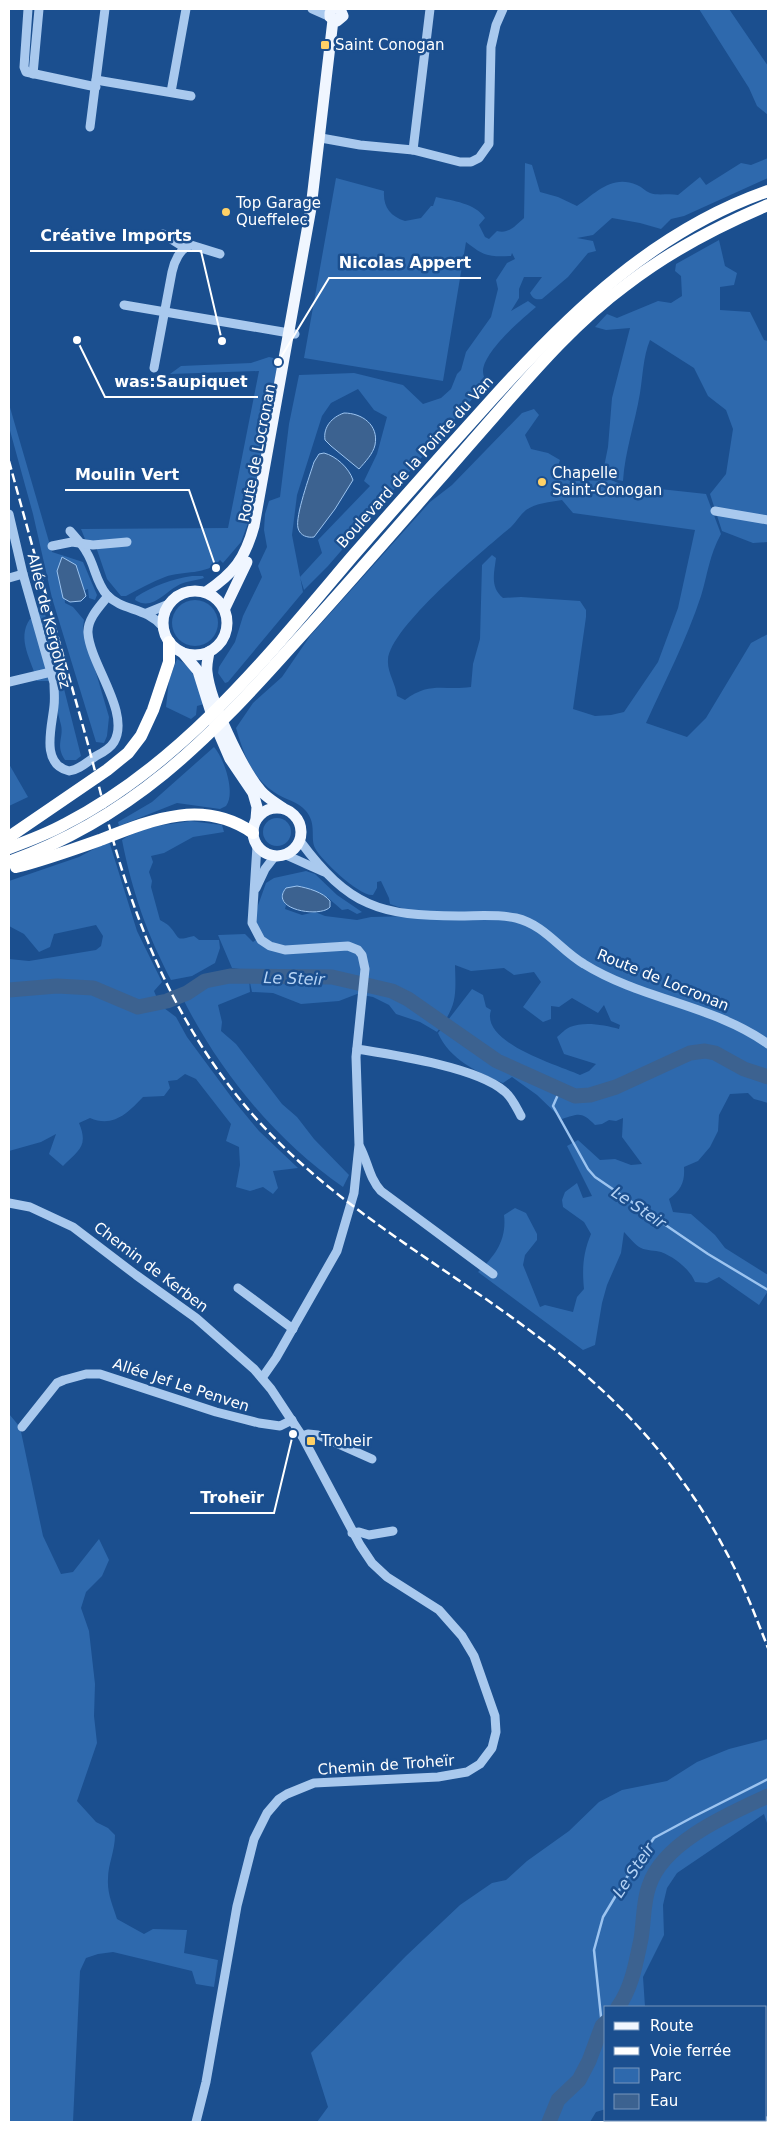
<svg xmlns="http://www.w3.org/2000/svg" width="777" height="2131" viewBox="0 0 777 2131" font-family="'DejaVu Sans',sans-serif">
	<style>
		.green { fill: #2e69ad; fill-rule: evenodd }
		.water { fill: #3c6290; stroke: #9cc4f0 }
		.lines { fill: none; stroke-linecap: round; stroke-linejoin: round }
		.stream { stroke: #9cc4f0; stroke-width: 2.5 }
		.river { stroke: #3c6290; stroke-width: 15 }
		.minor { stroke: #a9c9ee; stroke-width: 9 }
		.major { stroke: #f0f6ff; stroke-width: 11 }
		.highway { stroke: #fff; stroke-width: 12 }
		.rail { stroke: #fff; stroke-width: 2.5; stroke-dasharray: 9 4; stroke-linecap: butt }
		.poi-dot { fill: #ffd166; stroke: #1b4f8f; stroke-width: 2 }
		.labels { text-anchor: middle; stroke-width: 5; stroke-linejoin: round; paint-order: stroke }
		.poi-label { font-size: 15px; fill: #fff; stroke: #1b4f8f; text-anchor: start }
		.street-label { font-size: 15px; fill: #fff; stroke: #1b4f8f }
		.water-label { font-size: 16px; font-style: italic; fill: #b5d3f5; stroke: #1b4f8f }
		.leader { fill: none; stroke: #fff; stroke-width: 2 }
		.callout-dot { fill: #fff; stroke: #1b4f8f; stroke-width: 2 }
		.callout-label { font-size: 16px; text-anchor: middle; font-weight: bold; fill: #fff; stroke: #1b4f8f; stroke-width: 5; stroke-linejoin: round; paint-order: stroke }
	</style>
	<rect width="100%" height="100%" fill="#1b4f8f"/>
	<g class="green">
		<polygon points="699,9 729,9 768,66 768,115 757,106 749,88"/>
		<path d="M768,158v20l-84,38 -13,3 -10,10 -21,-6 -28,-5 -19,17 -16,3 16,3 3,10 -8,2 -20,24 -26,22c-6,1 -9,0 -12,-6l12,-16h-18l-5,12v9l-8,13 17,-10 8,6c-14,12 -52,44 -53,64 0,5 3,11 4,15l-14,12 -145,168 -24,24 -4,-13 22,-24 -4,-13 52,-54 -6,-5 13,-27 10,-37 -13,-7 -16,-21 -27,14 -9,13 -25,79 -5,40 11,57 -75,90 -3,1 -7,-10 1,-6 16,-25 8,-26 19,-39 -4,-11 9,-19 -3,-17 1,-16 4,-13 11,-4 9,-73 10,-49 55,-2 49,12 20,19 18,-6 10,-9 6,-15 4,-4 5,-18 25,-35 7,-28 -2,-9 11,-17 8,-4 -3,-6 -1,3c-23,1 -27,0 -45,-14l-23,139 -139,-23 32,-180 48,13c-1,16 6,25 21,30l16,-3 10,-12h2l3,-9c17,4 39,6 49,21l-6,7 6,12 4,2 8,-8c12,3 18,-5 27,-13l1,-55 7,2 8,27 18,5 19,9c18,-12 34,-32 60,-21 5,2 8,6 13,8 8,3 19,0 28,2l22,-18 6,8 35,-22 10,2z"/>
		<path d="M719,240l6,26 12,7 -3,12 -14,2v23l30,2 14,28 4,1v201l-15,1 -31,-12 -12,-37 16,-20 7,-45 -7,-19 -18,-14 -14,-28 -44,-28c-7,17 -7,35 -10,53 -5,30 -15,58 -17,88l-21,-4 6,-30 4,-49 18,-70 -24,2 -11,-3 12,-13 10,4 41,-17 13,2 11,-7 -1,-20 -6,-5 1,-7z"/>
		<path d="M269,357l9,2 -15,98 -15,66 -7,19 -18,21 -3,-3c-13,16 -37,10 -55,17 -13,5 -26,12 -39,19h-5l-14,-17 -13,-38 -9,-2 -4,-10 147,-1 31,-157 -89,3 11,-8 70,-3z"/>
		<polygon points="9,404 52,552 83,562 97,595 95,600 89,598 88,589 80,592 64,591 65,603 73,607 84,620 83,628 109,717 107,736 104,743 96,742 52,598 33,514 9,427"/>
		<path d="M534,409l5,6 -14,20 6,14 17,4 12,7 -5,16 17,5 39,-1 12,5 83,9 15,40c-12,22 -13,39 -20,62 -14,43 -36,85 -55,127l41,14 19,-19 45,-75 17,-9v469l-14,-4 -6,-6 -18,1 -11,21 -1,16 -8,16 -12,14 -14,6c1,15 -3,23 -15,32l4,13 18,2 24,21 10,13 43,27v16l-9,14 -40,-28 -12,6 -12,-1c-5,-13 -21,-25 -34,-30 -6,-2 -14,-1 -20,-4 -6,-3 -12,-11 -17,-16l-3,21 -14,32 -5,18 -7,42 -12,5 -105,-78c17,-16 29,-32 26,-57l11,-7 11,5 11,21v6l-12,15 -2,10 17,42 5,-2 28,7 4,-15 7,-8c-2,-21 -1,-36 7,-55l-7,-12 -21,-15 -1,-7 3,-8 12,-9 6,15 9,-2 -25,-50 11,-6 22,20 15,-1 16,6 11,-1 -20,-27 1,-19 -7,3 -7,-1 -7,4 -7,1c-14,-14 -16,-11 -33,-6l-25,-24 -25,-18 -9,6c-26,-11 -53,-23 -65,-50l34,-44 11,6 3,12 5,3c-11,33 67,55 89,65l9,-4 7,-7 -32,-10 -7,-17c4,-3 8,-8 13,-10 14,-6 35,-2 49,2l1,-4 -9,-4 -7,-16 -6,8 -26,-15 -13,9 -8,-1v13l-8,3 -20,-15 18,-25 -7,-10 -20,3 -10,-7 -33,3 -16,-6c1,32 2,41 -18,67l-17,-10 -24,-8 -7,-9 -16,-8 -16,-3 -18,7 -38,3 -28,-11 -21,-1 -3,-14 1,14 -32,13 4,17 -1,9 15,13 46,60 15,13 17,22 35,36 -6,12c-68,-47 -124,-116 -161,-190l26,-11 42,-8 -3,-8 -15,-2 -14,-33 27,-1 8,8 4,-3 13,2 -10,-6 -5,-8 1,-16 10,-28 8,-5 32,-7 9,3 22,21 25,17 -5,2 -9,-5 -6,1 -15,-13 -45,2 4,6 -1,4 17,6 13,-3 10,4 32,4 14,-3 42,-1 2,-3 -25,-9 -1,-6 -8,-17 -4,1v6l-4,7c-13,2 -52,-35 -58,-47 -5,-10 2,-24 -9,-37 -8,-10 -21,-11 -32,-19 -23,-15 -31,-40 -38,-64l17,-25 29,-26 28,-41 120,-134 22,-17 70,-72zM562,500l11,13 122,17 -17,78 -20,54 -34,50 -13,3 -16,1 -22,-7 13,-92v-7l-6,-9 -59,-4 -18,1c-13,-11 -9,-24 -7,-40l-4,-3 -10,10 -2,74 -7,25 -2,23c-27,4 -41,-6 -66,13l-8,-4c-1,-12 -10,-24 -9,-36 2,-33 96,-110 123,-133 5,-5 9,-12 15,-17 10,-7 24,-8 36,-10z"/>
		<path d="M192,576h11l1,2c-9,3 -19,3 -27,8 -13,7 -25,25 -42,14l1,-3c17,-11 36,-18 56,-21z"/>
		<circle cx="195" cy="623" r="23"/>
		<path d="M43,606l38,150 -5,4h-11c-10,-15 -1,-22 -4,-35 -4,-14 -6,-29 -10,-44h-14c-5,-20 -21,-42 -7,-62l9,1 -3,-12z"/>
		<path d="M177,659c18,8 21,28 27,45l-7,2 -1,9 -5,4 -25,-12 3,-27z"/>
		<path d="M214,747c10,11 22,46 12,59l-6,3 -43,-6 -58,23 -1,-4 34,-20z"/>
		<polygon points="9,764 28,797 9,806"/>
		<circle cx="277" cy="832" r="14"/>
		<path d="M190,821l32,4 2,7 -31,5 -29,16 -13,3 2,6 -4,10 3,9 -1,6 9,33c3,2 8,4 10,7 11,12 4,14 24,9l5,4h20l1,8 -5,15 -23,13 -21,4c-24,-46 -39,-89 -49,-140 20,-14 45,-15 68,-19z"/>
		<path d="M109,841l28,90 25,51 -8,9 6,14 16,12 11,20 48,65 24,29 39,37 -25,3 5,17 -5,6 -10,-7 -13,4 -14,-4 4,-22 -1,-18 -13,-6 5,-17 -35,-45 -11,-5 -8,6 -9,1 2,7 -6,8 -21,1c-15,16 -30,31 -53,21l-11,5c10,24 -1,27 -16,43l-14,-12 7,-20 -15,8 -32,9v-192l20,2 67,-11 5,-4 2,-10 -7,-11 -42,9 -4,13 -11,5 -15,-18 -15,-8v-45l70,-24z"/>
		<path d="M9,1414l11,13 23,109 18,38 12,-2 26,-33 10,21 -7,16 -16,16 -5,16 8,23 6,53 -1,32 3,27 -20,58 19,21 12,6 7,7c0,16 -7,29 -7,44 -1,14 5,27 9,40l27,15 9,-5 34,1 -3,23 34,7 -4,27 -18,-3 -4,-13 -79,-19 -15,2 -12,4 -6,13 -7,151h-64z"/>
		<polygon points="768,1739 768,1826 764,1814 677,1873 667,1888 663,1905 664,1935 643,1977 645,2007 606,2007 606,2109 596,2112 590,2122 317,2122 328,2107 311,2053 406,1956 460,1905 492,1883 506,1880 527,1861 569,1831 599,1802 622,1790 667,1781 697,1762 729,1749"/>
	</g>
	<g class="water">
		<path d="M344,413c18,0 35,12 31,32 -2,9 -10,17 -16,24l-28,-23 -6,-6c-2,-13 7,-23 19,-27z"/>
		<path d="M324,453c12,3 25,15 29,27l-18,29 -21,28c-6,1 -14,-1 -16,-9 -3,-12 12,-53 16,-66l5,-8z"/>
		<polygon points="62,557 76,565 86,596 81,601 70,602 63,598 57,571"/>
		<path d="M297,886c11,2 26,6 33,15v6c-9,11 -62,3 -44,-19z"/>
	</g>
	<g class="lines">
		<g class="stream">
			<polyline points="560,1090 553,1106 588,1169 595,1177 708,1254 768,1290"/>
			<polyline points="602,2026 594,1950 603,1917 627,1877 654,1838 693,1817 768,1779"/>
		</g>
		<g class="river">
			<polyline points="9,990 57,986 93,988 138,1007 167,1001 187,993 205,981 230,976 332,977 392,991 408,999 497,1061 575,1096 590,1095 616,1087 690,1053 705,1051 715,1053 744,1069 768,1077"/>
			<path d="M618,2007c14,-19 18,-45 23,-68 3,-18 2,-37 8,-53 14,-44 80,-72 119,-90"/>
			<polyline points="549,2122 558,2100 579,2080 589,2061 602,2026 606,2022"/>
		</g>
		<g class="minor">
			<polyline points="28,9 24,67 26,72 96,87"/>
			<polyline points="312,9 330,17"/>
			<polyline points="33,74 39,9"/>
			<polyline points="96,80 191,96"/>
			<polyline points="171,92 186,9"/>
			<polyline points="90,127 105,9"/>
			<polyline points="321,138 360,145 413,150 460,162 471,162 479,158 489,144 491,47 496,25 503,9"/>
			<polyline points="413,150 430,9"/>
			<polyline points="163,234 185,248"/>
			<polyline points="124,305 295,334"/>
			<path d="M154,368l18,-96c2,-10 8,-24 19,-27l29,9"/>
			<polyline points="715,511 768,520"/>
			<path d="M9,514l14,60 31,109c0,8 1,15 0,23 -2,21 -14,58 15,65 10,-1 18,-9 27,-15 6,-3 14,-7 18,-14 17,-29 -24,-78 -26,-109 -1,-14 12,-27 20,-37"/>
			<path d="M70,531c6,7 13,14 17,22 8,13 9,30 20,42 16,17 38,11 56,32"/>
			<polyline points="52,546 72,542 93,545 127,542"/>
			<polyline points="9,578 23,574"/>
			<polyline points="147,613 169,604"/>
			<polyline points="9,682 51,672"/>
			<path d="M300,841c49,66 80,75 159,75 18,0 39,-2 57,2 29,7 44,32 68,46 58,36 130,41 184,80"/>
			<polyline points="257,846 252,923 261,940 270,946 285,950 348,946 358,950 362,955 365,969 356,1057 359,1145 354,1193 337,1251 276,1358 262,1378"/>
			<polyline points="286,855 324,872"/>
			<polyline points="256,888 265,869 275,856"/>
			<path d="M357,1049c37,6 119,18 147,42 8,6 12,16 17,25"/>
			<path d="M360,1147c8,15 9,31 21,44l112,83"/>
			<polyline points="9,1203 30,1207 73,1227 136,1275 196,1318 254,1369 271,1389 302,1436 360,1545 372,1563 387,1577 439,1610 462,1636 474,1656 495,1716 496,1732 492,1748 480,1764 467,1772 438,1777 314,1783 287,1794 279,1799 267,1813 254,1839 237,1906 206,2082 196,2122"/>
			<polyline points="238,1288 293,1329"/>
			<polyline points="22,1427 57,1383 64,1380 86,1374 100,1374 216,1412 259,1423 280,1426 292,1420"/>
			<polyline points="302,1436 308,1434 318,1435 372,1459"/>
			<polyline points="352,1533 359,1532 369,1535 393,1531"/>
			<polyline points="756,2120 768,2121"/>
			<polyline points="745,2121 752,2120"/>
		</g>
		<g class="major">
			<polyline points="332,9 330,13 330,17 337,21 343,16 340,9"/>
			<circle cx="195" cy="623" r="32"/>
			<path d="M206,592c28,-19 39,-33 48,-66l57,-318 22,-188"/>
			<polyline points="225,608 247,562"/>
			<path d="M209,652c-1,7 -3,13 -2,20 3,29 35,97 54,119 6,7 15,12 22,17"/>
			<polyline points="183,653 198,671 214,722 230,759 253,793 257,807 256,819"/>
			<circle cx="277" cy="832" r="24"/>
		</g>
		<g class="highway">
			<polyline points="9,837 107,770 128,753 141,736 153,710 169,662 169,642"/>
			<path d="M9,848c19,-7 38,-14 56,-24 117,-60 203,-168 286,-266 47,-54 95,-108 143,-161 78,-86 162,-167 274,-206"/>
			<path d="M9,862c122,-44 197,-120 281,-214 63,-69 124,-140 186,-211 47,-53 93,-110 150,-152 44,-34 92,-59 142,-80"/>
			<path d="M16,867c28,-7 56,-17 84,-27 51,-20 103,-42 153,-7"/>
		</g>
		<path class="rail" d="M9,461c25,92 51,184 77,276 11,40 20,80 32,120 29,96 69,182 135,258 86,98 205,157 306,238 67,53 125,119 165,195 18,32 31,67 44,100"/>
	</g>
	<g class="poi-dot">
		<rect x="320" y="40" width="10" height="10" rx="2.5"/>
		<circle cx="226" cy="212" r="5"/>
		<circle cx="542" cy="482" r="5"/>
		<rect x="306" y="1436" width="10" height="10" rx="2.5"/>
	</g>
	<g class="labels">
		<g class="poi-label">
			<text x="335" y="50">Saint Conogan</text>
			<text x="236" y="208">Top Garage<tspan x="236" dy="17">Queffelec</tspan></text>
			<text x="552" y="478">Chapelle<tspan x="552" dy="17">Saint-Conogan</tspan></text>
			<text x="321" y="1446">Troheir</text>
		</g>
		<g class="street-label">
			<text transform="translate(257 453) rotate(-79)" y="5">Route de Locronan</text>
			<text transform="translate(415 462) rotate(-48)" y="5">Boulevard de la Pointe du Van</text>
			<text transform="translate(49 621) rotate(76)" y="5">Allée de Kergolvez</text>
			<text transform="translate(663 980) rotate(22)" y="5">Route de Locronan</text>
			<text transform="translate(151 1267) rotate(37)" y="5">Chemin de Kerben</text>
			<text transform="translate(181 1385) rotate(18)" y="5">Allée Jef Le Penven</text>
			<text transform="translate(386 1765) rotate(-4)" y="5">Chemin de Troheïr</text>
		</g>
		<g class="water-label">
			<text transform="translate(294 978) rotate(2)" y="6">Le Steir</text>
			<text transform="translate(639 1207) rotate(34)" y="6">Le Steir</text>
			<text transform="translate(633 1870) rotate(-56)" y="6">Le Steir</text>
		</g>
	</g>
	<path class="leader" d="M222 341L201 251H30M278 362L329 278H481M77 340L105 397H258M216 568L189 490H65M293 1434L274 1513H190"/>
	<g class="callout-dot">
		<circle cx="222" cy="341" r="5"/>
		<circle cx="278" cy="362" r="5"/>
		<circle cx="77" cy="340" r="5"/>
		<circle cx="216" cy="568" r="5"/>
		<circle cx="293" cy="1434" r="5"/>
	</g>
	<g class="callout-label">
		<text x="116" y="241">Créative Imports</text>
		<text x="405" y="268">Nicolas Appert</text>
		<text x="181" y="387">was:Saupiquet</text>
		<text x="127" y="480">Moulin Vert</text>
		<text x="232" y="1503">Troheïr</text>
	</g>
	<rect width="777" height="2131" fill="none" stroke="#ffffff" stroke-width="20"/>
	<rect x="604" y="2006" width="162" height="115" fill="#1b4f8f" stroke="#7695bc"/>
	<rect x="614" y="2022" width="25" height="8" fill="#f0f6ff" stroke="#7695bc"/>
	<text x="650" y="2031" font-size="15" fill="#ffffff">Route</text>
	<rect x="614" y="2047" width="25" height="8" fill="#ffffff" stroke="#7695bc"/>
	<text x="650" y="2056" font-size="15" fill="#ffffff">Voie ferrée</text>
	<rect x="614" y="2068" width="25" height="15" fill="#2e69ad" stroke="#7695bc"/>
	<text x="650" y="2081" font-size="15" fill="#ffffff">Parc</text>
	<rect x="614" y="2094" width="25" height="15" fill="#3c6290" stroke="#7695bc"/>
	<text x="650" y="2106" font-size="15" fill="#ffffff">Eau</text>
</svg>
